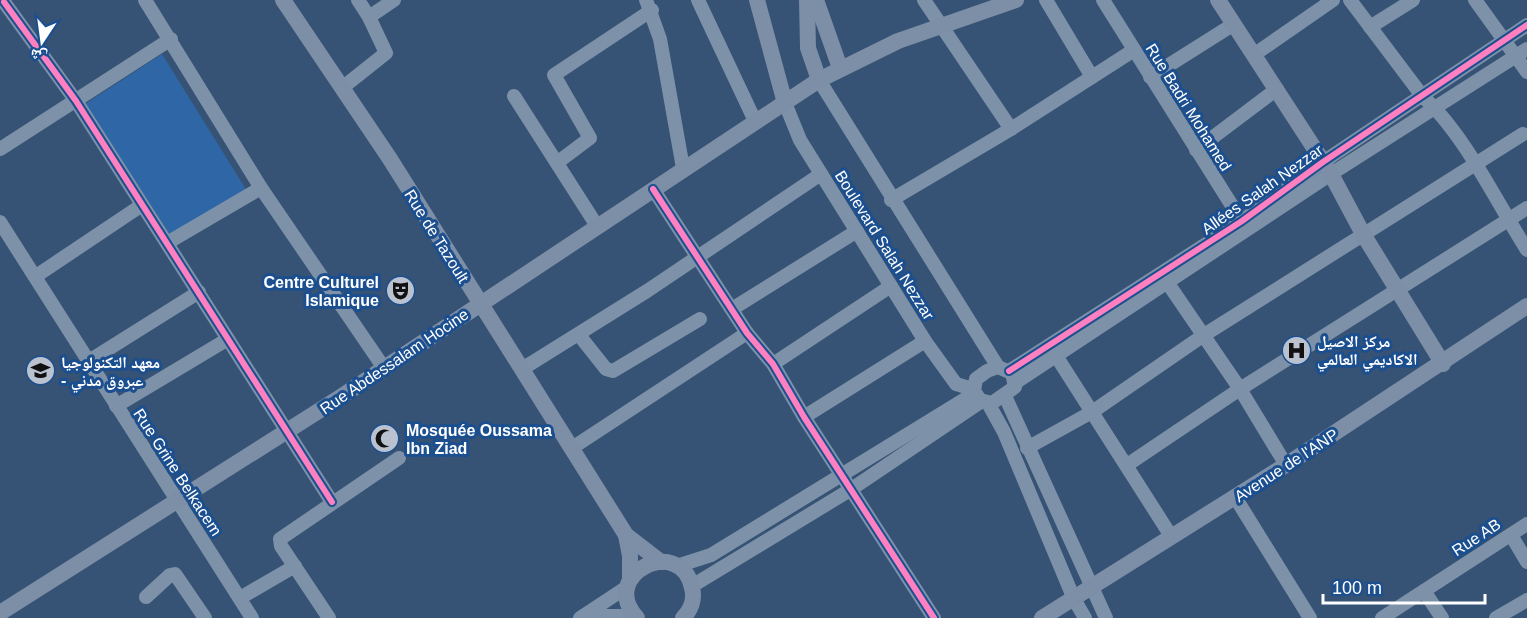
<svg xmlns="http://www.w3.org/2000/svg" width="1527" height="618" viewBox="0 0 1527 618" font-family="Helvetica,'Noto Naskh Arabic',sans-serif">
	<style>
		.green { fill: #2f66a5 }
		.lines { fill: none; stroke-linecap: round; stroke-linejoin: round }
		.minor { stroke: #7d92a8; stroke-width: 14 }
		.major { stroke: #7d8ea7; stroke-width: 16 }
		.cycleway-casing { stroke: #1b4f8f; stroke-width: 10 }
		.cycleway { stroke: #ff80c0; stroke-width: 6 }
		.labels { text-anchor: middle; stroke-width: 6; stroke-linejoin: round; paint-order: stroke }
		.street-label { font-size: 16px; fill: #fff; stroke: #1b4f8f }
		.poi-label { font-size: 16px; font-weight: bold; fill: #fff; stroke: #1b4f8f; text-anchor: start }
	</style>
	<rect width="100%" height="100%" fill="#365274"/>
	<polygon class="green" points="162,54 247,191 168,238 85,104"/>
	<g class="lines">
		<g class="minor">
			<polyline points="145,0 261,188 384,368"/>
			<polyline points="646,0 660,39 683,168"/>
			<polyline points="698,0 755,121"/>
			<polyline points="924,0 1011,129"/>
			<polyline points="1046,0 1092,77"/>
			<polyline points="1103,0 1246,228"/>
			<path d="M1350,0l73,97c41,36 74,106 104,153"/>
			<polyline points="1475,0 1527,72"/>
			<polyline points="4,2 76,101 332,502"/>
			<polyline points="369,17 394,0"/>
			<polyline points="1370,27 1413,0"/>
			<polyline points="1255,54 1333,0"/>
			<polyline points="1150,77 1234,24"/>
			<polyline points="819,80 998,367"/>
			<polyline points="342,88 386,53 369,17 358,0"/>
			<polyline points="514,96 597,226"/>
			<polyline points="785,103 800,140 925,341 956,384 973,389"/>
			<polyline points="0,149 171,39"/>
			<polyline points="1196,150 1277,89"/>
			<polyline points="558,162 590,138 554,75 652,10"/>
			<polyline points="653,189 747,333 773,364 804,417 934,618"/>
			<polyline points="891,200 1011,129 1134,50"/>
			<polyline points="0,222 252,618"/>
			<polyline points="167,243 261,188"/>
			<polyline points="36,276 142,205"/>
			<polyline points="1167,282 1240,389 1286,465"/>
			<polyline points="732,309 857,231"/>
			<polyline points="579,335 606,369 613,371 700,319"/>
			<polyline points="1053,351 1171,536"/>
			<polyline points="89,361 199,292"/>
			<polyline points="773,364 891,286"/>
			<polygon points="998,367 1012,373 1015,387 992,403 980,400 974,391 976,379 987,371"/>
			<polyline points="522,369 647,291 821,174"/>
			<polyline points="1009,371 1242,221 1323,162 1527,25"/>
			<polyline points="1015,383 1331,174 1527,49"/>
			<polyline points="1005,396 1106,618"/>
			<polyline points="988,403 1004,432 1074,599 1085,618"/>
			<polyline points="116,406 228,339"/>
			<polyline points="804,417 925,341"/>
			<polyline points="572,448 747,333"/>
			<polyline points="1027,448 1092,412 1204,335 1523,134"/>
			<polyline points="1127,465 1240,389 1527,208"/>
			<polyline points="1235,497 1310,618"/>
			<polyline points="1511,535 1527,562"/>
			<polyline points="677,566 711,555 975,393"/>
			<polyline points="692,586 850,490 982,401"/>
			<polyline points="1424,591 1442,618"/>
			<polyline points="146,597 170,575 175,574 205,618"/>
			<polyline points="240,598 295,566"/>
			<polyline points="586,616 634,616"/>
			<polyline points="329,618 281,546 280,539 399,458"/>
			<polyline points="580,618 627,587"/>
			<polyline points="1382,618 1527,524"/>
			<polyline points="1496,618 1527,600"/>
		</g>
		<g class="major">
			<polyline points="283,0 390,159 626,535 661,562"/>
			<polyline points="757,0 785,103"/>
			<polyline points="807,0 808,48 819,80"/>
			<polyline points="816,0 840,68"/>
			<polyline points="1218,0 1331,174 1363,234 1443,364"/>
			<polyline points="626,535 630,556 630,579"/>
			<polyline points="0,613 339,398 819,80 898,41 1016,0"/>
			<path d="M637,618c-40,-44 44,-84 55,-30 3,11 -1,22 -9,30"/>
			<polyline points="1042,618 1289,463 1527,306"/>
		</g>
		<defs>
			<g id="cycleway">
				<polyline points="4,2 76,101 332,502"/>
				<polyline points="653,189 747,333 773,364 804,417 934,618"/>
				<polyline points="1009,371 1242,221 1323,162 1527,25"/>
			</g>
		</defs>
		<use href="#cycleway" class="cycleway-casing"/>
		<use href="#cycleway" class="cycleway"/>
	</g>
	<defs>
		<symbol id="theatre-disc" viewBox="-11 -11 22 22"><circle r="9.5" fill="#b9c2ce" stroke="#1b4f8f"/><path d="M-5-5.5Q0-4 5-5.5V0Q5 5 0 6Q-5 5-5 0ZM-3.3-2.5H-1v1.5H-3.3ZM1-2.5H3.3v1.5H1ZM-2.8 1Q0 5.5 2.8 1Z" fill="#111"/></symbol>
		<symbol id="hospital-disc" viewBox="-11 -11 22 22"><circle r="9.5" fill="#b9c2ce" stroke="#1b4f8f"/><path d="M-5-5h3v3.5h4V-5h3V5h-3V1.5h-4V5h-3Z" fill="#111"/></symbol>
		<symbol id="university-disc" viewBox="-11 -11 22 22"><circle r="9.5" fill="#b9c2ce" stroke="#1b4f8f"/><path d="M0-5L7-2L0 1L-7-2ZM-4 1L0 2.5L4 1V4Q0 6-4 4Z" fill="#111"/></symbol>
		<symbol id="mosque-disc" viewBox="-11 -11 22 22"><circle r="9.5" fill="#b9c2ce" stroke="#1b4f8f"/><path d="M3.5-4.9A6 6 0 1 0 3.5 4.9A5 5 0 1 1 3.5-4.9Z" fill="#111"/></symbol>
	</defs>
	<g fill-rule="evenodd">
		<use href="#theatre-disc" x="384" y="274" width="33" height="33"/>
		<use href="#hospital-disc" x="1280" y="334" width="33" height="33"/>
		<use href="#university-disc" x="24" y="354" width="33" height="33"/>
		<use href="#mosque-disc" x="368" y="422" width="33" height="33"/>
	</g>
	<g class="labels">
		<g class="street-label">
			<text transform="translate(1189 107) rotate(58)" y="6">Rue Badri Mohamed</text>
			<text transform="translate(1262 189) rotate(-35)" y="6">Allées Salah Nezzar</text>
			<text transform="translate(437 236) rotate(58)" y="6">Rue de Tazoult</text>
			<text transform="translate(885 245) rotate(58)" y="6">Boulevard Salah Nezzar</text>
			<text transform="translate(394 361) rotate(-34)" y="6">Rue Abdessalam Hocine</text>
			<text transform="translate(1286 465) rotate(-33)" y="6">Avenue de l'ANP</text>
			<text transform="translate(178 472) rotate(57)" y="6">Rue Grine Belkacem</text>
			<text transform="translate(1476 537) rotate(-33)" y="6">Rue AB</text>
		</g>
		<g class="poi-label">
			<text x="379" y="288" text-anchor="end">Centre Culturel<tspan x="379" dy="18">Islamique</tspan></text>
			<text x="1317" y="347">مركز الاصيل<tspan x="1317" dy="18">الاكاديمي العالمي</tspan></text>
			<text x="61" y="368">معهد التكنولوجيا<tspan x="61" dy="18">- عبروق مدني</tspan></text>
			<text x="406" y="436">Mosquée Oussama<tspan x="406" dy="18">Ibn Ziad</tspan></text>
		</g>
	</g>
	<g transform="translate(42 42) rotate(193)" stroke="#1b4f8f" stroke-width="4.5" paint-order="stroke">
	<path d="M0-4.5L10 22L0 15L-10 22Z" fill="#ffffff"/>
	<text y="-9" font-size="16" font-weight="bold" text-anchor="middle" fill="#ffffff">ش</text>
	</g>
	<path d="M1323 594v9h162v-9" fill="none" stroke="#ffffff" stroke-width="3"/>
	<text x="1332" y="594" font-size="18" fill="#ffffff" stroke="#1b4f8f" stroke-width="4.5" paint-order="stroke">100 m</text>
</svg>
